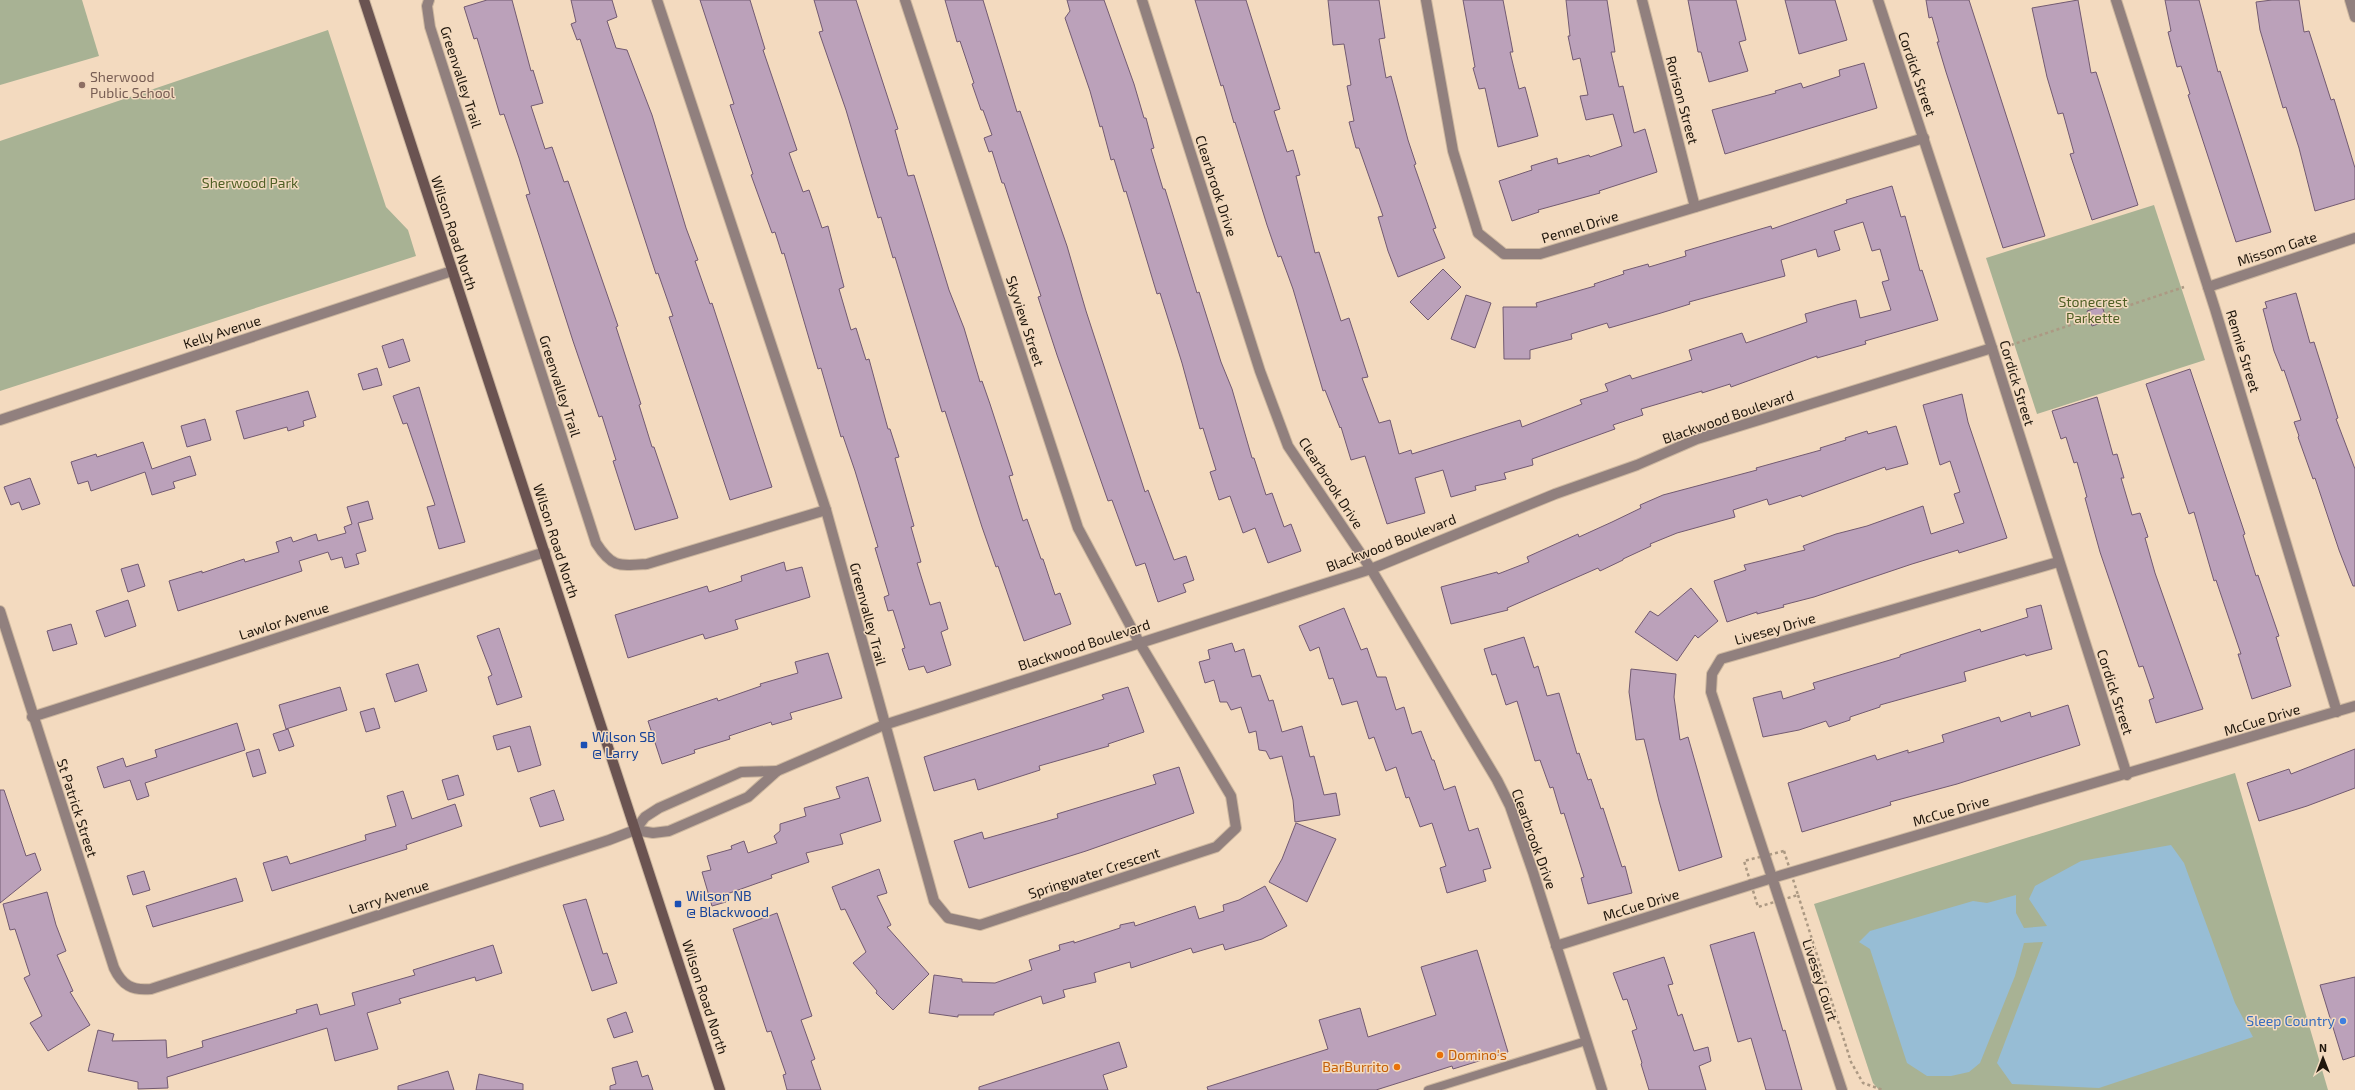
<svg xmlns="http://www.w3.org/2000/svg" width="2355" height="1090" viewBox="0 0 2355 1090" font-family="'Exo 2',sans-serif">
	<style>
		.green { fill: #a8b294 }
		.water { fill: #97bdd5 }
		.building { fill: #bba1ba; stroke: #725a71 }
		.lines { fill: none; stroke-linecap: round; stroke-linejoin: round }
		.lane-casing { stroke: #cdb79f; stroke-width: 10 }
		.street-casing { stroke: #cdb79f; stroke-width: 12 }
		.secondary-casing { stroke: #cdb79f; stroke-width: 12 }
		.path { stroke: #ac9983; stroke-width: 2.5; stroke-dasharray: 3 3; stroke-linecap: butt }
		.lane { stroke: #91807e; stroke-width: 8 }
		.street { stroke: #91807e; stroke-width: 10 }
		.secondary { stroke: #6a5351; stroke-width: 10 }
		.education-dot { fill: #8d6e63; stroke: #f3dabf; stroke-width: 1.5 }
		.transit-dot { fill: #1a4fb4; stroke: #f3dabf; stroke-width: 1.5 }
		.shop-dot { fill: #3f7fe0; stroke: #f3dabf; stroke-width: 1.5 }
		.food-dot { fill: #e8710a; stroke: #f3dabf; stroke-width: 1.5 }
		.labels { text-anchor: middle; stroke-width: 3; stroke-linejoin: round; paint-order: stroke }
		.street-label { font-size: 14px; fill: #1f160c; stroke: #f3dabf }
		.education-label { font-size: 14px; fill: #785e54; stroke: #f3dabf; text-anchor: start }
		.park-label { font-size: 14px; fill: #4f5f25; stroke: #f3dabf }
		.transit-label { font-size: 14px; fill: #164399; stroke: #f3dabf; text-anchor: start }
		.shop-label { font-size: 14px; fill: #366cbe; stroke: #f3dabf; text-anchor: end }
		.food-label { font-size: 14px; fill: #c56008; stroke: #f3dabf; text-anchor: start }
	</style>
	<rect width="100%" height="100%" fill="#f3dabf"/>
	<g class="green">
		<polygon points="0,0 82,0 99,56 0,85"/>
		<polygon points="328,30 386,207 408,230 416,256 0,391 0,141"/>
		<polygon points="2154,205 2205,360 2037,414 1986,258"/>
		<polygon points="2235,773 2328,1090 1879,1090 1873,1083 1814,904"/>
	</g>
	<polygon class="water" points="2171,845 2184,863 2235,1003 2253,1037 2099,1088 2012,1084 1997,1063 2043,942 2024,943 2015,976 1980,1063 1969,1072 1951,1076 1927,1076 1907,1063 1870,949 1859,942 1870,931 1973,901 1987,903 2016,895 2016,913 2024,928 2047,926 2029,899 2035,886 2081,861"/>
	<g class="building">
		<polygon points="487,0 512,0 531,71 533,70 543,103 531,106 545,149 552,147 564,182 568,181 618,326 616,327 641,404 639,405 652,447 654,447 678,518 635,530 613,461 616,460 602,416 599,417 573,341 539,235 526,195 530,194 519,158 504,114 500,115 477,38 474,39 464,7"/>
		<polygon points="571,0 612,0 617,17 607,21 616,48 627,50 652,115 686,228 698,260 695,261 710,304 712,303 772,487 730,500 669,317 673,316 658,273 656,274 580,39 577,40 571,24 576,22"/>
		<polygon points="700,0 750,0 765,49 763,50 797,150 789,153 803,192 809,190 822,228 828,226 844,287 839,289 851,330 856,328 866,360 869,359 888,429 890,429 899,457 895,458 914,526 911,527 921,562 917,563 930,605 940,602 948,629 941,632 951,665 927,673 924,666 909,670 902,649 905,648 893,610 888,611 884,597 889,595 875,548 878,547 855,471 843,436 841,437 821,368 818,369 784,253 782,254 775,232 772,233 751,175 753,174 730,105 734,104"/>
		<polygon points="814,0 856,0 898,129 895,130 908,176 914,175 949,290 964,328 980,382 982,381 990,404 1013,475 1009,476 1023,521 1027,519 1041,559 1043,559 1055,595 1060,593 1071,624 1024,641 998,566 996,567 982,527 945,411 942,412 895,257 893,258 881,217 878,218 846,110 819,32 823,31"/>
		<polygon points="945,0 983,0 1017,112 1020,111 1067,246 1086,311 1145,492 1148,490 1174,560 1186,556 1194,580 1183,584 1186,592 1158,602 1145,563 1136,566 1112,500 1108,501 1057,355 1038,297 1041,296 1004,183 1002,183 992,151 989,152 984,138 992,135 983,110 981,110 972,84 974,83 960,41 957,42"/>
		<polygon points="1067,0 1104,0 1134,84 1144,118 1146,118 1154,148 1151,149 1163,189 1165,189 1197,293 1199,292 1221,362 1232,389 1252,458 1254,458 1266,495 1272,493 1284,527 1291,524 1301,551 1268,563 1255,528 1243,533 1230,496 1219,500 1210,472 1216,470 1203,428 1200,429 1182,363 1160,293 1157,294 1126,191 1124,192 1114,159 1111,160 1102,126 1100,127 1090,91 1065,18 1070,11"/>
		<polygon points="1195,0 1246,0 1280,109 1274,111 1287,152 1293,150 1300,175 1296,176 1315,253 1319,252 1341,321 1349,318 1368,377 1362,378 1379,423 1390,420 1399,454 1411,450 1412,454 1520,420 1522,427 1582,404 1580,400 1608,391 1605,384 1630,375 1632,379 1692,360 1689,350 1742,333 1746,343 1807,322 1805,314 1840,304 1856,300 1860,318 1891,310 1882,282 1889,280 1880,249 1872,251 1863,222 1834,231 1840,250 1818,257 1816,249 1781,260 1785,276 1689,302 1690,304 1661,313 1609,328 1607,323 1571,334 1572,339 1530,350 1530,359 1504,359 1503,307 1537,307 1536,303 1595,286 1594,284 1624,274 1623,271 1648,264 1649,267 1686,256 1685,251 1771,226 1772,229 1847,203 1846,200 1892,186 1901,217 1905,216 1920,271 1922,270 1938,320 1865,341 1866,344 1817,358 1817,356 1731,387 1730,384 1702,393 1702,391 1641,409 1643,415 1613,425 1615,429 1532,459 1533,465 1504,473 1506,479 1475,486 1476,490 1451,497 1443,470 1415,478 1425,513 1387,524 1365,456 1351,460 1341,427 1340,428 1325,390 1323,391 1293,289 1281,256 1278,257 1267,225 1235,122 1234,123 1223,85 1221,86"/>
		<polygon points="1328,0 1379,0 1385,38 1379,39 1386,78 1391,76 1408,140 1416,164 1414,165 1436,228 1433,229 1445,258 1398,277 1388,251 1378,217 1383,216 1359,148 1356,148 1349,122 1354,121 1347,86 1351,85 1344,44 1333,45"/>
		<polygon points="1463,0 1503,0 1513,52 1510,52 1519,89 1525,87 1538,136 1498,147 1485,88 1479,89 1473,68 1475,67"/>
		<polygon points="1566,0 1607,0 1615,52 1611,52 1619,87 1623,86 1634,133 1645,129 1657,172 1599,191 1600,193 1538,210 1539,212 1512,221 1499,181 1532,170 1531,166 1557,158 1558,164 1589,155 1590,157 1622,146 1613,114 1586,120 1580,96 1588,95 1580,58 1573,60 1568,36 1570,36"/>
		<polygon points="1688,0 1736,0 1746,40 1739,42 1748,71 1709,82 1701,52 1698,52"/>
		<polygon points="1785,0 1835,0 1847,40 1799,54"/>
		<polygon points="1926,0 1969,0 2045,236 2003,248 1946,72 1937,42 1939,42 1932,17 1929,18"/>
		<polygon points="2078,0 2091,73 2096,72 2138,205 2092,220 2070,154 2074,153 2063,113 2058,114 2047,77 2032,8"/>
		<polygon points="2165,0 2199,0 2218,72 2220,71 2271,232 2236,242 2188,95 2190,94 2181,66 2177,67 2168,32 2171,31"/>
		<polygon points="2272,0 2299,0 2304,32 2309,31 2331,100 2334,99 2355,168 2355,199 2315,211 2299,148 2286,107 2283,108 2260,30 2256,2"/>
		<polygon points="1864,63 1877,108 1725,154 1712,110 1776,93 1775,91 1801,83 1803,88 1840,76 1839,70"/>
		<polygon points="1443,269 1461,287 1428,320 1410,302"/>
		<polygon points="2296,293 2310,343 2314,342 2338,418 2336,419 2355,469 2355,586 2353,586 2339,550 2315,478 2313,479 2298,437 2299,436 2294,422 2301,420 2284,370 2282,371 2274,351 2263,309 2267,308 2265,302"/>
		<polygon points="1466,295 1491,303 1475,348 1451,339"/>
		<polygon points="2102,306 2107,321 2092,326 2087,311"/>
		<polygon points="403,339 410,361 389,368 382,346"/>
		<polygon points="377,368 382,385 363,390 358,374"/>
		<polygon points="2190,369 2245,534 2243,535 2256,576 2258,575 2279,636 2276,637 2291,686 2252,699 2238,654 2241,654 2216,580 2214,581 2194,512 2189,514 2146,384"/>
		<polygon points="419,387 465,542 439,549 427,507 435,505 407,423 403,424 393,396"/>
		<polygon points="308,391 316,417 303,421 304,426 288,431 287,427 244,439 236,411"/>
		<polygon points="1962,394 1968,422 2007,538 1959,553 1958,550 1912,564 1814,597 1783,605 1784,607 1757,614 1757,612 1727,622 1714,581 1746,570 1744,565 1805,550 1803,546 1836,534 1867,526 1923,506 1931,534 1964,523 1954,494 1960,492 1950,461 1940,465 1923,405"/>
		<polygon points="2097,397 2113,455 2117,454 2124,478 2121,478 2132,515 2140,513 2148,537 2145,538 2155,573 2203,709 2156,723 2149,700 2154,698 2143,666 2139,667 2100,552 2085,498 2087,497 2077,462 2074,463 2066,437 2061,439 2052,411"/>
		<polygon points="205,419 211,440 187,447 181,426"/>
		<polygon points="1896,426 1908,464 1886,470 1885,467 1802,497 1801,495 1769,505 1767,499 1733,510 1735,517 1677,533 1650,544 1651,546 1623,559 1623,560 1600,571 1598,568 1507,608 1508,610 1451,624 1441,587 1497,572 1498,574 1529,562 1527,557 1578,534 1579,537 1612,522 1641,508 1640,505 1663,495 1757,470 1756,468 1821,450 1820,448 1846,440 1845,438 1867,431 1868,434"/>
		<polygon points="143,442 152,469 190,456 196,475 173,482 175,488 152,495 145,472 91,491 88,481 78,484 71,462 96,454 97,457"/>
		<polygon points="30,478 40,504 22,510 19,502 11,505 4,487"/>
		<polygon points="368,501 373,519 358,523 366,551 356,554 359,564 345,568 342,557 331,560 328,552 299,561 302,571 178,611 169,581 202,571 202,573 244,559 245,562 279,552 276,542 291,537 293,542 316,534 318,541 346,533 344,527 352,524 347,507"/>
		<polygon points="784,562 786,571 802,567 810,597 735,620 738,629 705,639 703,634 628,658 615,615 707,586 709,592 742,581 741,576"/>
		<polygon points="138,564 145,586 128,592 121,569"/>
		<polygon points="1691,588 1718,621 1698,638 1695,635 1677,661 1635,632 1650,611 1658,616"/>
		<polygon points="128,600 136,626 105,637 96,611"/>
		<polygon points="2041,605 2052,649 2026,656 2025,654 1964,672 1966,681 1880,705 1880,707 1850,717 1850,720 1829,727 1826,721 1799,730 1763,737 1753,698 1781,691 1783,699 1815,689 1813,683 1900,657 1900,655 1980,629 1981,632 2028,617 2026,609"/>
		<polygon points="1344,608 1361,650 1367,648 1377,677 1386,677 1396,710 1404,707 1412,734 1421,731 1432,760 1434,760 1444,790 1455,786 1469,831 1478,828 1491,868 1483,870 1486,881 1447,893 1440,868 1446,866 1432,823 1420,827 1409,797 1406,798 1396,767 1386,771 1374,737 1369,739 1357,701 1342,705 1333,678 1329,679 1319,647 1310,651 1299,626"/>
		<polygon points="71,624 77,644 53,651 47,631"/>
		<polygon points="499,628 522,697 497,705 488,677 492,675 477,636"/>
		<polygon points="1524,637 1534,668 1538,666 1547,696 1559,693 1577,754 1579,753 1588,780 1591,779 1601,809 1603,808 1622,867 1625,866 1632,893 1588,904 1581,878 1584,877 1564,813 1561,814 1553,787 1550,788 1540,760 1535,761 1517,701 1506,705 1496,674 1492,675 1484,649"/>
		<polygon points="1232,643 1235,652 1244,649 1252,677 1260,675 1269,701 1273,700 1282,732 1302,726 1310,757 1314,756 1324,795 1336,793 1340,815 1295,822 1293,800 1282,756 1270,759 1266,751 1259,750 1256,731 1249,733 1241,707 1231,710 1227,702 1220,702 1214,680 1205,683 1199,662 1210,659 1208,650"/>
		<polygon points="828,653 842,698 790,713 792,719 772,725 771,722 729,736 730,739 694,750 695,753 662,764 648,721 717,698 718,701 761,686 760,684 798,673 795,662"/>
		<polygon points="418,664 427,691 395,702 386,674"/>
		<polygon points="1631,669 1676,674 1674,697 1680,740 1688,737 1722,857 1679,871 1659,801 1644,739 1636,740 1629,692"/>
		<polygon points="340,687 347,710 286,729 279,705"/>
		<polygon points="1128,687 1144,732 1108,744 1109,746 1039,766 1040,770 978,790 975,779 934,791 924,757 1104,699 1102,695"/>
		<polygon points="2068,705 2080,745 1957,784 1890,802 1891,805 1802,832 1788,783 1875,755 1877,760 1908,750 1908,753 1944,742 1942,735 1999,717 2001,722 2030,712 2031,717"/>
		<polygon points="374,708 380,728 366,732 360,712"/>
		<polygon points="237,723 245,750 145,783 149,796 137,800 130,780 104,788 97,767 123,758 126,767 157,757 155,750"/>
		<polygon points="530,726 541,765 518,772 510,746 497,750 493,736"/>
		<polygon points="288,729 294,746 279,751 273,734"/>
		<polygon points="259,749 266,773 253,777 246,753"/>
		<polygon points="2355,749 2355,788 2307,806 2259,821 2247,783 2289,769 2291,774"/>
		<polygon points="1179,767 1194,813 1086,851 969,888 954,841 982,832 984,839 1058,818 1057,814 1156,784 1153,775"/>
		<polygon points="458,775 464,795 448,800 442,780"/>
		<polygon points="868,777 881,821 840,834 843,844 806,853 809,862 771,875 772,878 724,895 726,902 712,906 702,872 711,870 707,856 732,849 731,846 744,841 748,853 777,843 774,836 780,831 780,824 806,816 804,808 840,798 836,787"/>
		<polygon points="0,790 4,790 26,856 35,853 41,870 0,903"/>
		<polygon points="554,790 564,820 540,827 530,798"/>
		<polygon points="403,791 412,819 455,804 462,826 406,845 407,849 272,891 263,863 287,856 290,864 366,840 365,835 396,826 387,796"/>
		<polygon points="1296,823 1336,839 1307,902 1269,882 1282,859"/>
		<polygon points="879,869 887,893 877,896 891,925 887,927 929,974 893,1010 876,993 877,991 853,963 866,952 845,909 841,910 832,887"/>
		<polygon points="144,871 150,890 133,895 127,876"/>
		<polygon points="236,878 243,901 153,927 146,906"/>
		<polygon points="1265,886 1287,926 1262,939 1225,950 1223,944 1193,953 1191,948 1131,968 1130,962 1094,973 1096,982 1063,990 1065,997 1043,1004 1041,996 994,1013 994,1015 958,1015 958,1017 929,1013 934,975 962,979 962,982 995,983 1032,970 1029,960 1060,950 1059,945 1074,941 1074,943 1120,928 1120,925 1134,922 1135,926 1195,906 1199,919 1224,911 1223,905 1239,900"/>
		<polygon points="47,892 56,925 66,951 57,955 73,991 70,992 90,1025 48,1051 30,1023 42,1016 24,978 30,975 15,929 10,930 3,904"/>
		<polygon points="586,899 603,954 607,953 617,983 592,991 563,905"/>
		<polygon points="777,913 812,1016 801,1020 815,1059 811,1061 821,1090 787,1090 783,1075 786,1074 771,1031 767,1032 733,929"/>
		<polygon points="1754,932 1783,1031 1785,1030 1802,1090 1766,1090 1751,1038 1738,1042 1710,945"/>
		<polygon points="493,945 502,973 476,981 475,977 399,999 401,1003 367,1013 378,1049 335,1061 327,1028 167,1077 168,1088 138,1089 138,1082 88,1071 98,1030 114,1034 112,1041 166,1040 167,1058 203,1047 202,1041 297,1013 296,1010 317,1004 320,1015 355,1005 352,993 415,975 413,970"/>
		<polygon points="1477,950 1508,1052 1453,1069 1452,1066 1376,1090 1208,1090 1207,1087 1328,1049 1319,1020 1360,1008 1368,1037 1436,1015 1421,967"/>
		<polygon points="1664,957 1673,984 1668,985 1678,1016 1682,1014 1694,1051 1708,1047 1711,1061 1699,1066 1706,1090 1649,1090 1641,1064 1642,1063 1632,1031 1637,1029 1627,999 1623,1000 1613,973"/>
		<polygon points="2355,977 2355,1056 2343,1060 2320,985"/>
		<polygon points="626,1012 633,1032 614,1038 607,1019"/>
		<polygon points="1119,1042 1127,1067 1103,1075 1108,1090 979,1090 979,1087"/>
		<polygon points="637,1061 642,1077 648,1075 653,1090 610,1090 610,1086 616,1084 612,1068"/>
		<polygon points="448,1071 454,1090 398,1090 398,1086"/>
		<polygon points="479,1074 523,1084 523,1090 476,1090"/>
	</g>
	<g class="lines">
		<defs>
			<polyline id="lane" points="1428,1090 1586,1041"/>
			<g id="street">
				<path d="M429,0l-2,6 3,21 166,516c16,25 23,23 51,21l179,-54"/>
				<polyline points="657,0 826,510 934,901 948,918 980,925 1216,847 1236,828 1231,796 1139,642 1078,528 905,0"/>
				<polyline points="1142,0 1260,371 1288,446 1371,569 1497,780 1510,806 1533,872 1602,1090"/>
				<polyline points="1426,0 1453,151 1478,233 1504,254 1540,254 1924,138"/>
				<polyline points="1642,0 1695,207"/>
				<polyline points="1878,0 1992,348 2127,775"/>
				<polyline points="2116,0 2215,309 2337,712"/>
				<polyline points="2350,0 2355,17"/>
				<polyline points="2208,287 2355,238"/>
				<polyline points="0,420 452,271"/>
				<path d="M0,611l114,357c8,17 18,23 37,21l458,-149 26,-10 10,-13 14,-9 82,-36 36,-1"/>
				<polyline points="32,717 545,552"/>
				<polyline points="635,830 653,833 669,831 748,797 777,771 884,725 1371,569 1555,494 1637,465 1697,439 1992,348"/>
				<polyline points="1556,946 1772,878 2355,706"/>
				<polyline points="1842,1090 1711,692 1712,674 1721,659 2058,562"/>
			</g>
			<polyline id="secondary" points="364,0 720,1090"/>
		</defs>
		<use href="#lane" class="lane-casing"/>
		<use href="#street" class="street-casing"/>
		<use href="#secondary" class="secondary-casing"/>
		<g class="path">
			<polyline points="2011,345 2184,287"/>
			<polygon points="1784,851 1798,895 1758,907 1744,861"/>
			<polyline points="1798,895 1851,1062 1863,1083 1883,1090"/>
		</g>
		<use href="#lane" class="lane"/>
		<use href="#street" class="street"/>
		<use href="#secondary" class="secondary"/>
	</g>
	<circle class="education-dot" cx="82" cy="85" r="4"/>
	<g class="transit-dot">
		<rect x="580" y="741" width="8" height="8" rx="2"/>
		<rect x="674" y="900" width="8" height="8" rx="2"/>
	</g>
	<circle class="shop-dot" cx="2343" cy="1021" r="4"/>
	<g class="food-dot">
		<circle cx="1440" cy="1055" r="4"/>
		<circle cx="1397" cy="1067" r="4"/>
	</g>
	<g class="labels">
		<g class="street-label">
			<text transform="translate(1917 74) rotate(71)" y="5">Cordick Street</text>
			<text transform="translate(461 77) rotate(72)" y="5">Greenvalley Trail</text>
			<text transform="translate(1682 100) rotate(75)" y="5">Rorison Street</text>
			<text transform="translate(1216 186) rotate(72)" y="5">Clearbrook Drive</text>
			<text transform="translate(1580 227) rotate(-17)" y="5">Pennel Drive</text>
			<text transform="translate(454 233) rotate(72)" y="5">Wilson Road North</text>
			<text transform="translate(2277 249) rotate(-18)" y="5">Missom Gate</text>
			<text transform="translate(1025 321) rotate(72)" y="5">Skyview Street</text>
			<text transform="translate(222 332) rotate(-18)" y="5">Kelly Avenue</text>
			<text transform="translate(2243 351) rotate(73)" y="5">Rennie Street</text>
			<text transform="translate(2017 383) rotate(73)" y="5">Cordick Street</text>
			<text transform="translate(560 386) rotate(72)" y="5">Greenvalley Trail</text>
			<text transform="translate(1728 417) rotate(-19)" y="5">Blackwood Boulevard</text>
			<text transform="translate(1331 483) rotate(57)" y="5">Clearbrook Drive</text>
			<text transform="translate(556 541) rotate(72)" y="5">Wilson Road North</text>
			<text transform="translate(1391 543) rotate(-21)" y="5">Blackwood Boulevard</text>
			<text transform="translate(868 614) rotate(75)" y="5">Greenvalley Trail</text>
			<text transform="translate(284 621) rotate(-18)" y="5">Lawlor Avenue</text>
			<text transform="translate(1775 629) rotate(-16)" y="5">Livesey Drive</text>
			<text transform="translate(1084 645) rotate(-18)" y="5">Blackwood Boulevard</text>
			<text transform="translate(2115 692) rotate(72)" y="5">Cordick Street</text>
			<text transform="translate(2262 720) rotate(-17)" y="5">McCue Drive</text>
			<text transform="translate(77 808) rotate(72)" y="5">St Patrick Street</text>
			<text transform="translate(1951 811) rotate(-16)" y="5">McCue Drive</text>
			<text transform="translate(1534 839) rotate(70)" y="5">Clearbrook Drive</text>
			<text transform="translate(1094 873) rotate(-18)" y="5">Springwater Crescent</text>
			<text transform="translate(389 897) rotate(-18)" y="5">Larry Avenue</text>
			<text transform="translate(1641 905) rotate(-17)" y="5">McCue Drive</text>
			<text transform="translate(1820 980) rotate(72)" y="5">Livesey Court</text>
			<text transform="translate(705 997) rotate(72)" y="5">Wilson Road North</text>
		</g>
		<g class="education-label">
			<text x="90" y="82">Sherwood<tspan x="90" dy="16">Public School</tspan></text>
		</g>
		<g class="park-label">
			<text x="250" y="188">Sherwood Park</text>
			<text x="2093" y="307">Stonecrest<tspan x="2093" dy="16">Parkette</tspan></text>
		</g>
		<g class="transit-label">
			<text x="592" y="742">Wilson SB<tspan x="592" dy="16">@ Larry</tspan></text>
			<text x="686" y="901">Wilson NB<tspan x="686" dy="16">@ Blackwood</tspan></text>
		</g>
		<g class="shop-label">
			<text x="2335" y="1026">Sleep Country</text>
		</g>
		<g class="food-label">
			<text x="1448" y="1060">Domino's</text>
			<text x="1389" y="1072" text-anchor="end">BarBurrito</text>
		</g>
	</g>
	<g transform="translate(2323 1058)" stroke="#f3dabf" stroke-width="3" paint-order="stroke">
	<path d="M0-3L7 15L0 10L-7 15Z" fill="#1f160c"/>
	<text y="-6" font-size="11" font-weight="bold" text-anchor="middle" fill="#1f160c">N</text>
	</g>
</svg>
